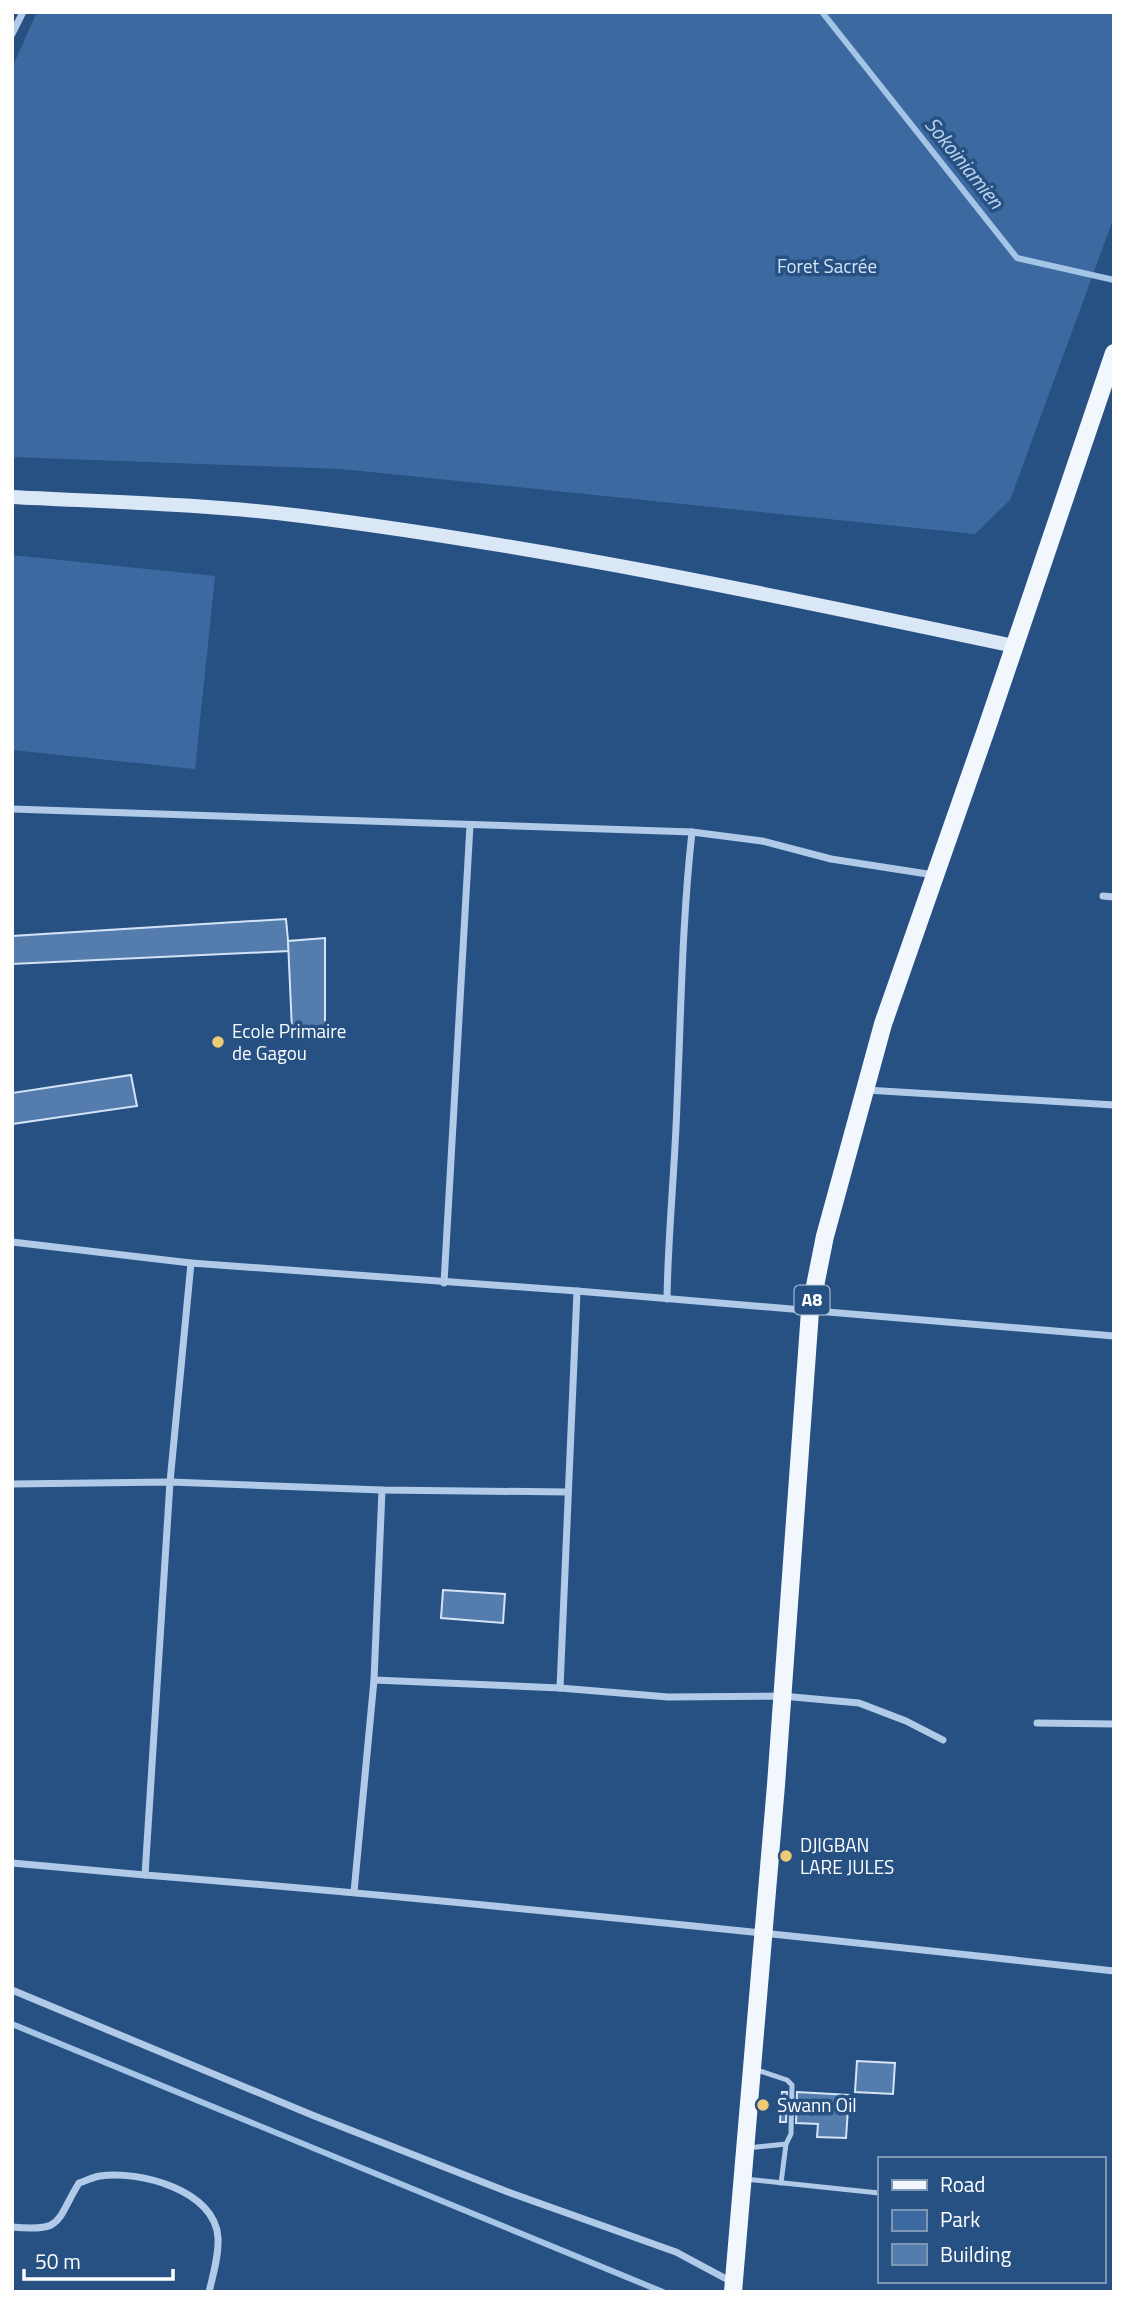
<svg xmlns="http://www.w3.org/2000/svg" width="1126" height="2304" viewBox="0 0 1126 2304" font-family="'Titillium Web',sans-serif">
	<style>
		.green { fill: #3c6aa0 }
		.lines { fill: none; stroke-linecap: round; stroke-linejoin: round }
		.stream { stroke: #a5c5e7; stroke-width: 6 }
		.building { fill: #547cad; stroke: #d4e4f6; stroke-width: 2 }
		.lane { stroke: #b0cae7; stroke-width: 5 }
		.street { stroke: #b0cae7; stroke-width: 7 }
		.secondary { stroke: #dae7f6; stroke-width: 14 }
		.primary { stroke: #f2f7fd; stroke-width: 18 }
		.poi-dot { fill: #efcb76; stroke: #275183; stroke-width: 2.5 }
		.labels { text-anchor: middle; stroke-width: 7; stroke-linejoin: round; paint-order: stroke }
		.shield { fill: #275183; stroke: #becbda; stroke-width: 2 }
		.shield-label { font-size: 18px; font-weight: bold; fill: #fff }
		.park-label { font-size: 19px; fill: #d4e4f6; stroke: #275183 }
		.poi-label { font-size: 19px; fill: #fff; stroke: #275183; text-anchor: start }
		.water-label { font-size: 21px; font-style: italic; fill: #bcd4ee; stroke: #275183 }
	</style>
	<rect width="100%" height="100%" fill="#275183"/>
	<g class="green">
		<polygon points="37,12 1114,12 1114,217 1010,500 975,534 341,469 12,457 12,68"/>
		<polygon points="12,555 215,576 195,769 12,750"/>
	</g>
	<g class="lines">
		<g class="stream">
			<polyline points="822,12 1017,258 1114,280"/>
			<polyline points="12,2024 663,2292"/>
		</g>
	</g>
	<g class="building">
		<polygon points="286,919 289,951 12,964 12,936"/>
		<polygon points="325,938 325,1028 292,1030 288,941"/>
		<polygon points="131,1075 137,1106 12,1124 12,1093"/>
		<polygon points="443,1590 505,1594 503,1623 441,1618"/>
		<polygon points="857,2061 895,2063 893,2094 855,2092"/>
		<polygon points="782,2092 787,2092 786,2122 780,2122"/>
		<polygon points="797,2092 849,2095 846,2138 817,2137 818,2124 796,2123"/>
	</g>
	<g class="lines">
		<g class="lane">
			<polyline points="747,2148 786,2144 791,2134 792,2085 787,2080 754,2069"/>
			<polyline points="745,2179 879,2193"/>
			<polyline points="781,2183 786,2144"/>
		</g>
		<g class="street">
			<polyline points="12,34 23,12"/>
			<polyline points="12,809 692,832 762,841 831,859 934,875"/>
			<polyline points="1103,896 1114,897"/>
			<polyline points="866,1090 1114,1105"/>
			<polyline points="12,1242 191,1263 577,1291 1114,1336"/>
			<polyline points="444,1283 470,825"/>
			<path d="M667,1299c1,-66 8,-131 10,-196 4,-90 5,-181 15,-271"/>
			<polyline points="12,1484 170,1482 382,1490 567,1492"/>
			<polyline points="374,1680 560,1688 668,1697 782,1696 859,1703 906,1721 943,1740"/>
			<polyline points="560,1688 577,1291"/>
			<polyline points="1037,1723 1114,1724"/>
			<polyline points="12,1863 145,1875 170,1482 191,1263"/>
			<path d="M145,1875c323,26 646,60 969,96"/>
			<polyline points="354,1892 374,1680 382,1490"/>
			<polyline points="12,1990 312,2115 508,2192 676,2252 732,2282"/>
			<path d="M12,2227c52,5 43,-5 67,-44 6,-2 14,-6 21,-7 38,-6 116,14 118,62 1,17 -5,37 -9,54"/>
		</g>
		<path class="secondary" d="M12,497c97,5 194,7 290,19 239,30 477,80 712,130"/>
		<polyline class="primary" points="733,2292 776,1785 810,1311 825,1236 883,1024 986,730 1114,353"/>
	</g>
	<g class="poi-dot">
		<circle cx="218" cy="1042" r="7"/>
		<circle cx="786" cy="1856" r="7"/>
		<circle cx="763" cy="2105" r="7"/>
	</g>
	<g class="labels">
		<rect class="shield" x="794.5" y="1285.5" width="35" height="29" rx="5"/>
		<g class="shield-label">
			<text x="812" y="1306">A8</text>
		</g>
		<g class="park-label">
			<text x="827" y="273">Foret Sacrée</text>
		</g>
		<g class="poi-label">
			<text x="232" y="1038">Ecole Primaire<tspan x="232" dy="22">de Gagou</tspan></text>
			<text x="800" y="1852">DJIGBAN<tspan x="800" dy="22">LARE JULES</tspan></text>
			<text x="777" y="2112">Swann Oil</text>
		</g>
		<g class="water-label">
			<text transform="translate(964 163) rotate(51)" y="7">Sokoiniamien</text>
		</g>
	</g>
	<rect width="1126" height="2304" fill="none" stroke="#ffffff" stroke-width="28"/>
	<rect x="878" y="2157" width="228" height="126" fill="#275183" stroke="#7d97b5" stroke-width="2"/>
	<rect x="892" y="2180" width="35" height="10" fill="#f2f7fd" stroke="#7d97b5" stroke-width="2"/>
	<text x="940" y="2192" font-size="21" fill="#ffffff">Road</text>
	<rect x="892" y="2210" width="35" height="21" fill="#3c6aa0" stroke="#7d97b5" stroke-width="2"/>
	<text x="940" y="2227" font-size="21" fill="#ffffff">Park</text>
	<rect x="892" y="2244" width="35" height="21" fill="#547cad" stroke="#7d97b5" stroke-width="2"/>
	<text x="940" y="2262" font-size="21" fill="#ffffff">Building</text>
	<path d="M24 2269v10h149v-10" fill="none" stroke="#ffffff" stroke-width="3.5"/>
	<text x="35" y="2269" font-size="21" fill="#ffffff" stroke="#275183" stroke-width="5" paint-order="stroke">50 m</text>
</svg>
